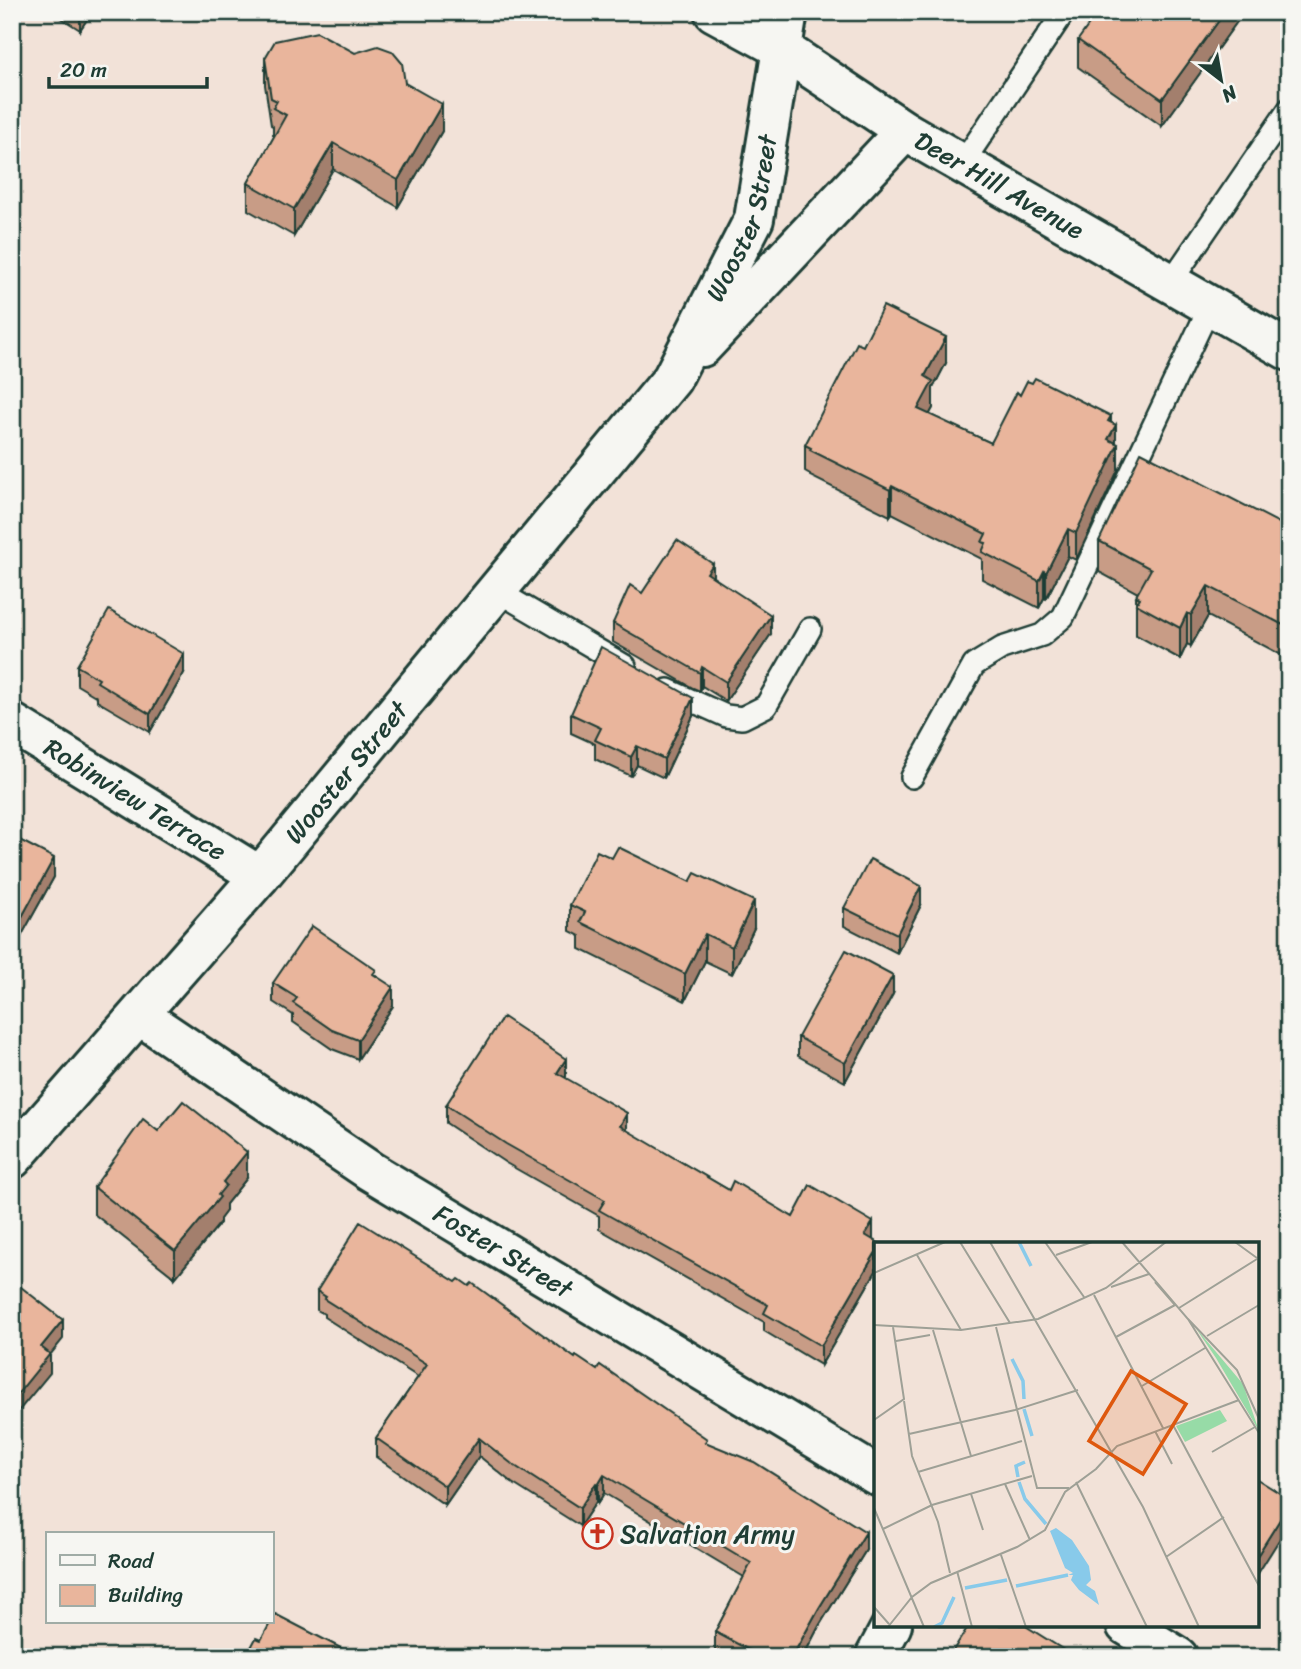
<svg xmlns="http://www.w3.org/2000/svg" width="1301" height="1669" viewBox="0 0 1301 1669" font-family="Sriracha,sans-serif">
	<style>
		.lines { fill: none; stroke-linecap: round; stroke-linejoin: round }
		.service-casing { stroke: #1f3d34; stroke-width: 26 }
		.minor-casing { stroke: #1f3d34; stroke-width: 44 }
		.tertiary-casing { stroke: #1f3d34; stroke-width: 44 }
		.service { stroke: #f6f6f2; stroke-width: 21 }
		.minor { stroke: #f6f6f2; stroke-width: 38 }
		.tertiary { stroke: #f6f6f2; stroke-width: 38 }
		.wall { fill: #c89c86; stroke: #1f3d34; stroke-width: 2 }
		.shaded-wall { fill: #a37f6d; stroke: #1f3d34; stroke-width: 2 }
		.building { fill: #e9b59c; stroke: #1f3d34; stroke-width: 2 }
		.labels { text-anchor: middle; stroke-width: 6; stroke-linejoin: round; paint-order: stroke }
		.street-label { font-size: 26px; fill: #1f3d34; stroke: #f6f6f2 }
		.poi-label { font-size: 26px; fill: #1f3d34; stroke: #f6f6f2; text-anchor: start }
		.inset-river { fill: none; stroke: #88caea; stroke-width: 3.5 }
		.inset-road { fill: none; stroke: #9ea096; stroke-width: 2 }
		.view { fill: #de580e; fill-opacity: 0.15; stroke: #de580e; stroke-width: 3.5 }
		.inset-edge { fill: none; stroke: #1f3d34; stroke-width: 3.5 }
	</style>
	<rect width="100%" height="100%" fill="#f2e2d8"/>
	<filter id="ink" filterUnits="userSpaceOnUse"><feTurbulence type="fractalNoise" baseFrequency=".0143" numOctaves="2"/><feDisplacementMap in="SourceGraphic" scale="14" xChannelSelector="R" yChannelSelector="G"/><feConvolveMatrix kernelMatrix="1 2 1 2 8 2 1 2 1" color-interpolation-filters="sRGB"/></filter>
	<g filter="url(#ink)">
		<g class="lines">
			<defs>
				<g id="service">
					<polyline points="962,164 1064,12"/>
					<polyline points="1170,283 1289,109"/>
					<polyline points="497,591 625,666"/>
					<polyline points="668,690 726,716 742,718 766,706 810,629"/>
					<polyline points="912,777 974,665 1002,648 1042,635 1063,617 1210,306"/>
				</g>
				<g id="minor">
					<path id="s1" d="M12,723l248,153"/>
					<path id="s2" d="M139,1015l231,156 506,304"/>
					<polyline points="1126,1625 1178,1657"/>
					<polyline points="875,1657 892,1625"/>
				</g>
				<g id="tertiary">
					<path id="s3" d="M714,12l68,37 123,82 384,220"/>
					<polyline points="702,347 905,131"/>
					<path id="s4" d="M12,1159l248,-283 412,-497 82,-160 34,-207"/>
				</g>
			</defs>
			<use href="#service" class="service-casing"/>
			<use href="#minor" class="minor-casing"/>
			<use href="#tertiary" class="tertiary-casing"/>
			<use href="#service" class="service"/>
			<use href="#minor" class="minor"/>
			<use href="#tertiary" class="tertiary"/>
		</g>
		<g class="wall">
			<polygon points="52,12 92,12 80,30"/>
			<polygon points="1244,12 1162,126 1078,67 1078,40"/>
			<polygon points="265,58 405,83 442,131 398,207 333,169 294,236 248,210 248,183 275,135 273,135 273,126 271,125 265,85"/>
			<polygon points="863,346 946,363 933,388 933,408 929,415 991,443 1020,395 1111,422 1116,442 1118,470 1076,560 1068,556 1046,599 1044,598 1039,608 982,579 982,559 892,513 890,516 810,476 810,474 805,471 805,445"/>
			<polygon points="1289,528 1289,659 1208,616 1191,646 1187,644 1180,659 1136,635 1136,596 1138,593 1099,572 1099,541"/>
			<polygon points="713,577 771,634 726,701 702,686 700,691 693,688 613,642 613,623 642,593"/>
			<polygon points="77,666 184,673 150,732 97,701 97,697 77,685"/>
			<polygon points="571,714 693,716 664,778 637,765 631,776 595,759 595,744 571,733"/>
			<polygon points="12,836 54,877 18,942 12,939"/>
			<polygon points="570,905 754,928 732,974 705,961 685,1001 580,949 580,936 570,931"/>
			<polygon points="921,905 897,953 844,926 844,908"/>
			<polygon points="1289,967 1289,1015 1281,1011 1281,980"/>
			<polygon points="376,975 393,1006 358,1059 332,1049 293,1022 293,1015 273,1002 273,983"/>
			<polygon points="893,994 845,1082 798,1056 798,1037"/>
			<polygon points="446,1105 627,1131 729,1190 793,1217 873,1240 876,1244 876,1271 821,1365 764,1331 764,1322 599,1229 599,1216 506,1163 446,1123"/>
			<polygon points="158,1131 247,1178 226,1204 226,1211 220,1219 220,1223 175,1278 94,1214 94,1187"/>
			<polygon points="317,1291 575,1358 707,1443 866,1550 819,1626 803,1657 726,1657 715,1651 715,1632 744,1577 604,1493 598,1503 596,1502 580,1526 512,1483 479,1456 445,1505 376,1457 376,1438 418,1377 324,1317 324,1314 317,1310"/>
		</g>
		<g class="shaded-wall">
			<polygon points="80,12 92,12 80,30"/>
			<polygon points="1225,12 1244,12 1162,126 1162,99"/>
			<polygon points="442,104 442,131 398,207 398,180"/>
			<polygon points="333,143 333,169 294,236 294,209"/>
			<polygon points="946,337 946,363 933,388 933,408 918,436 918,409 925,376"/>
			<polygon points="1111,416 1111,434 1116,425 1116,448 1118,444 1118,470 1076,560 1076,533 1108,421"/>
			<polygon points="892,486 892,513 890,516 890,490"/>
			<polygon points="1068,529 1068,556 1046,599 1046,573"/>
			<polygon points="713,564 713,583 707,573"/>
			<polygon points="1044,571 1044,598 1039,608 1039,581"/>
			<polygon points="1208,586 1208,616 1191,646 1191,615"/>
			<polygon points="1187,613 1187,644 1180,659 1180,628"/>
			<polygon points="771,615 771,634 726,701 726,682"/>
			<polygon points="184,654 184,673 150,732 150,714"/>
			<polygon points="702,667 702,686 700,691 700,673"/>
			<polygon points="693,698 693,716 664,778 664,759"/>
			<polygon points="637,746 637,765 631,776 631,757"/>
			<polygon points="54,858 54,877 18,942 18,924"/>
			<polygon points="921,886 921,905 897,953 897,934"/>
			<polygon points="754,901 754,928 732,974 732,947"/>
			<polygon points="705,934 705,961 685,1001 685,974"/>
			<polygon points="893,975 893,994 845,1082 845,1063"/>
			<polygon points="393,987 393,1006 358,1059 358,1040"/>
			<polygon points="566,1059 566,1077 557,1092 557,1073"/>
			<polygon points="627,1113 627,1132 620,1126"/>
			<polygon points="247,1152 247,1178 226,1204 226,1211 220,1219 220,1223 175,1278 175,1251 218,1195 223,1182"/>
			<polygon points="873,1222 873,1241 865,1235"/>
			<polygon points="876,1252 876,1271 821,1365 821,1346"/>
			<polygon points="63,1320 63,1339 50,1355 50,1373 12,1419 12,1401 41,1347"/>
			<polygon points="479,1438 479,1456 445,1505 445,1486"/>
			<polygon points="604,1475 604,1493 598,1503 598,1485"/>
			<polygon points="596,1483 596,1502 580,1526 580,1508"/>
			<polygon points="1289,1505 1289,1524 1257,1575 1257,1556"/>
			<polygon points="866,1532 866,1550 819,1626 803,1657 792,1657 819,1608"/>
		</g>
		<g class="building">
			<polygon points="1098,12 1225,12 1162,99 1078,40"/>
			<polygon points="317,32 355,53 378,46 392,51 402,63 405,83 442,104 398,180 333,143 294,209 248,183 286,115 273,108 277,101 271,98 265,58 275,41"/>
			<polygon points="883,306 946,337 925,376 933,381 918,409 991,443 1017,392 1020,395 1027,381 1032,383 1035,378 1111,416 1108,421 1116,425 1108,439 1118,444 1076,533 1068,529 1046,573 1044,571 1039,581 982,552 986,543 982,542 986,534 892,486 890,490 810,450 811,448 805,445 857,343 863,346"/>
			<polygon points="1141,452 1289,528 1289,628 1208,586 1191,615 1187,613 1180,628 1136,604 1140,598 1136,596 1151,569 1099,541"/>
			<polygon points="677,540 713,564 707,573 771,615 726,682 702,667 700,673 693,669 613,623 630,585 642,593"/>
			<polygon points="109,610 184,654 150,714 97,682 99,679 77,666"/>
			<polygon points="601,647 693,698 664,759 637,746 631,757 595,740 601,728 571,714"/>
			<polygon points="12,836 54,858 18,924 12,921"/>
			<polygon points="618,847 690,882 695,873 754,901 732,947 705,934 685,974 580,922 585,912 570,905 597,851 612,858"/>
			<polygon points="870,859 921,886 897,934 844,908"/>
			<polygon points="312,926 376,970 373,974 393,987 358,1040 332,1030 293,1003 297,998 273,983"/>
			<polygon points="846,950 893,975 845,1063 798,1037"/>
			<polygon points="1289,967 1289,984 1281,980"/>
			<polygon points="503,1017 566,1059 557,1073 627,1113 620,1126 729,1190 733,1181 793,1217 810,1185 873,1222 865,1235 880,1244 876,1244 876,1252 821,1346 764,1313 768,1305 599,1210 605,1200 506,1144 446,1105"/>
			<polygon points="183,1101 247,1152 223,1182 226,1185 218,1195 220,1197 175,1251 94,1187 143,1119 158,1131"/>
			<polygon points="360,1222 456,1282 459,1279 469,1286 472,1283 575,1358 576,1356 597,1370 600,1365 707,1439 705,1442 754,1462 866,1532 819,1608 792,1657 762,1657 715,1632 751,1563 604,1475 598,1485 596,1483 580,1508 512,1464 479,1438 445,1486 376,1438 427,1364 324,1299 326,1297 317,1291"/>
			<polygon points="12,1280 63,1320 41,1347 50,1354 12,1401"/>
			<polygon points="1257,1479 1289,1499 1289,1505 1257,1556"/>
			<polygon points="275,1614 358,1657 246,1657 256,1638 261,1640"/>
			<polygon points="969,1625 1024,1625 1075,1657 949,1657"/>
		</g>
	</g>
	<defs>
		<symbol id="church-ring" viewBox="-11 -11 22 22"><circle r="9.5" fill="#f6f6f2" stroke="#c8321e" stroke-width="1.5"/><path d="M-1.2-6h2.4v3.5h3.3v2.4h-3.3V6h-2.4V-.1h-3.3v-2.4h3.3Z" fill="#c8321e"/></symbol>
	</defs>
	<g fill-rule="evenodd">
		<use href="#church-ring" x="580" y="1516" width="35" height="35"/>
	</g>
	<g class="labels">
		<g class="street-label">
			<text dy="9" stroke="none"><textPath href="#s3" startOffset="334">Deer Hill Avenue</textPath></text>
			<text dy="9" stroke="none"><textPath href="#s4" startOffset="1199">Wooster Street</textPath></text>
			<text dy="9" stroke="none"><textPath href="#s4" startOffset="511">Wooster Street</textPath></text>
			<text dy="9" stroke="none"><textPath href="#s1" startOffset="145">Robinview Terrace</textPath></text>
			<text dy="9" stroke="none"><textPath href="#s2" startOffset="434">Foster Street</textPath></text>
		</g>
		<g class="poi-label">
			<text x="620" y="1543">Salvation Army</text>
		</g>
	</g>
	<g transform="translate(874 1242)">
		<rect width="385" height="385" fill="#f2e2d8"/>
		<path d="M321,85l48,57 16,47 -43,-73zM346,168l7,11 -42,21 -9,-16z" fill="#97dba7"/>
		<path d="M182,286l16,12 17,26 2,14 -5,5 9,6 4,14 -20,-15 -8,-10 2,-5h-5l5,-2 -8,-5 -15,-37z" fill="#88caea"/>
		<path class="inset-river" d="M145,0l12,24M138,117l11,22 1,18M150,167l8,27M144,235l-2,-11 9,-4M145,240l6,17 21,25M142,344l52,-11M91,346l42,-8M60,385l8,-4 12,-26"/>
		<path class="inset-road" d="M86,0l50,81M116,0l153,265 56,120M171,0l39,55M248,0l66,77 71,114M361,0l22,16M43,13l44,75M182,13l36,-13M0,31l71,-31M281,40l20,23M237,45l38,-13M220,53l69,133M305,66l78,-49M314,77l49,51 22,49M0,83l87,5 77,-11 68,-31 60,-46M122,85l41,161h32M59,88l38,126M333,94l52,-31M242,95l59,-32M22,99l34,-6M268,144l63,-38M30,159l8,55 26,66 12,51M0,178l30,-21 -11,-72M299,183l86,161M281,189l17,33M35,192l106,-24 63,-20M338,210l43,-25M44,230l104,-31M202,240l71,145M131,242l25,56M97,252l12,36M0,266l50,119M9,287l49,-24 100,-29M127,313l25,72M292,315l58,-40M83,329l15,56M0,365l15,17M14,385l24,-30 19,-14 86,-36 28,-17 20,-38 31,-23 21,-23 122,-46"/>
		<path class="view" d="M257,129l55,33 -43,70 -54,-33z"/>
		<rect width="385" height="385" class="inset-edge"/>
	</g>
	<rect width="1301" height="1669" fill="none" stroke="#f6f6f2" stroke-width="42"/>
	<rect x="21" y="21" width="1259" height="1627" fill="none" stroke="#1f3d34" stroke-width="2.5" filter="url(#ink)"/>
	<rect x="46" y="1532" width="228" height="91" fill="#f6f6f2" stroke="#a0aca6" stroke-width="2"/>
	<rect x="60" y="1555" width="35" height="10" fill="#f6f6f2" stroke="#a0aca6" stroke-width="2"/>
	<text x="108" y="1568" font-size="21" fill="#1f3d34">Road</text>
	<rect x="60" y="1585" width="35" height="21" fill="#e9b59c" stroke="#a0aca6" stroke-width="2"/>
	<text x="108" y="1602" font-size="21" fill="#1f3d34">Building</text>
	<g transform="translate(1221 80) rotate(149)" stroke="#f6f6f2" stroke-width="5" paint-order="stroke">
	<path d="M0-5L12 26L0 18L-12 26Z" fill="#1f3d34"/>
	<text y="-10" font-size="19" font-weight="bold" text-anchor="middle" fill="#1f3d34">N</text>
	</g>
	<path d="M49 77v10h158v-10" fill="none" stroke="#1f3d34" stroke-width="3.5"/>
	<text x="60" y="77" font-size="21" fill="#1f3d34" stroke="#f6f6f2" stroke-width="5" paint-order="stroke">20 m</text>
</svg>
